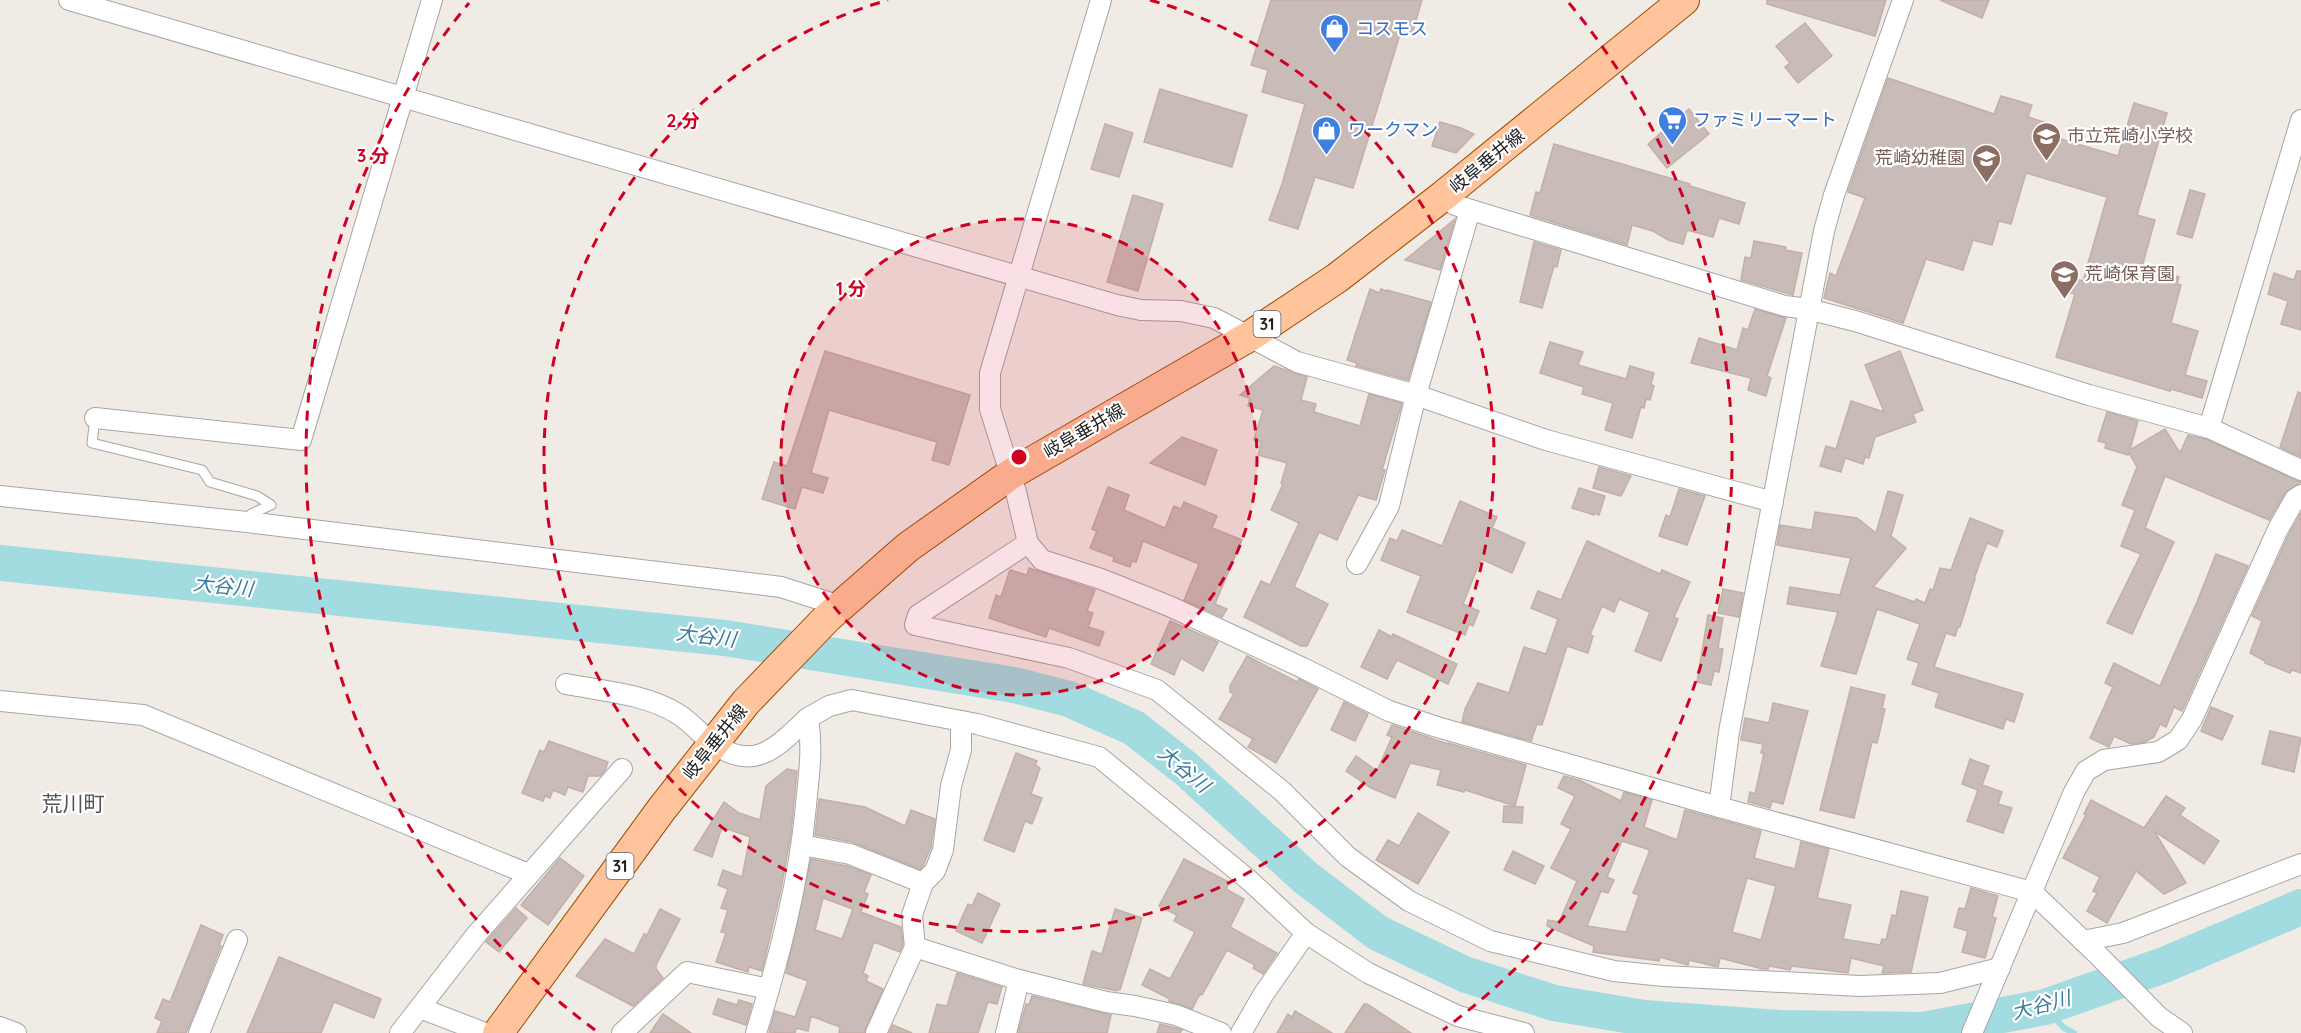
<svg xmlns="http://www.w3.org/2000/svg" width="2301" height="1033" viewBox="0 0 2301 1033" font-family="Quicksand,'Noto Sans JP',sans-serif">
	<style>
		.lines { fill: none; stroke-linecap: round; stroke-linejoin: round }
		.stream { stroke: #a3dce0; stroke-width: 6 }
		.river { stroke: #a3dce0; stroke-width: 36 }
		.building { fill: #c9bcb8; stroke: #c3afa7; stroke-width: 1.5; fill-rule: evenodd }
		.lane-casing { stroke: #a6a6a6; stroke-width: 11 }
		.street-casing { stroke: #a6a6a6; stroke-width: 22 }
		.primary-casing { stroke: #9b4f00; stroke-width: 32 }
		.lane { stroke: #fff; stroke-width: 9 }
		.street { stroke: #fff; stroke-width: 20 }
		.primary { stroke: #ffc49c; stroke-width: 30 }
		.ring { fill: none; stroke: #cf0021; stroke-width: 3; stroke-dasharray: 10 8 }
		.labels { text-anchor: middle; stroke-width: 4.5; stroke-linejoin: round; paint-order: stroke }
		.shield { fill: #fff; stroke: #626262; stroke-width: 1.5 }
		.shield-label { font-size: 16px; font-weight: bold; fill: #1f1f1f }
		.shop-label { font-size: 18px; fill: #366cbe; stroke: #fff; text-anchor: start }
		.education-label { font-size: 18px; fill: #785e54; stroke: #fff; text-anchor: start }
		.street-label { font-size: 18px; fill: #1f1f1f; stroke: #fff }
		.water-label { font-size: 20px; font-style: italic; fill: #3e7c9c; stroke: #fff }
		.quarter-label { font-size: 21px; fill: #525252; stroke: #fff }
		.centre { fill: #cf0021; stroke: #fff; stroke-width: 3 }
		.ring-label { font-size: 18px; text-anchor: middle; font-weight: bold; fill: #cf0021; stroke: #fff; stroke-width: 4.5; stroke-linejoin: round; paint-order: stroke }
	</style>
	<rect width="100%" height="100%" fill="#f1ebe5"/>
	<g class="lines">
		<polyline class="stream" points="2045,1007 2064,1028 2074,1033"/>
		<polyline class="river" points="0,563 725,638 1014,685 1069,699 1134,728 1185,768 1306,878 1378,933 1464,974 1554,1003 1644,1018 1780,1028 1923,1030 2045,1007 2164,965 2301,907"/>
	</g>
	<g class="building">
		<polygon points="1271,0 1422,0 1412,34 1401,31 1353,188 1315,177 1298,229 1269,220 1282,184 1305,104 1262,92 1268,70 1251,65"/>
		<polygon points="1767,0 1886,0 1875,36 1767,4"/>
		<polygon points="1940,0 1989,0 1982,18"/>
		<polygon points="1805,23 1832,56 1798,83 1785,67 1790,63 1776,46"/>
		<polygon points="1888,78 1994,114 2001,96 2032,105 2028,117 2050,124 2047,135 2118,156 2134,103 2167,113 2137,215 2155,220 2142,267 2179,277 2177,284 2181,285 2171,323 2198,331 2185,375 2207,381 2202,398 2171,389 2170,391 2056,357 2075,294 2058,289 2063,275 2083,281 2107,197 2026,173 2011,224 1999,221 1992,245 1973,240 1963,270 1926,259 1903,323 1824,298 1830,273 1836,276 1865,198 1848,192"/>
		<polygon points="1160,89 1247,115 1232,167 1144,142"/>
		<polygon points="1689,109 1709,134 1667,168 1648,144"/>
		<polygon points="1440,122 1461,128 1474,134 1456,153 1432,146"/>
		<polygon points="1105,124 1133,133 1119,177 1091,169"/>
		<polygon points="1554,144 1690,184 1690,186 1745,203 1739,224 1719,218 1713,237 1687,230 1683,244 1668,240 1653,231 1632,225 1627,245 1530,215 1536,192 1540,193"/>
		<polygon points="2190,190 2205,194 2192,238 2177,234"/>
		<polygon points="1133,195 1163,204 1138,291 1107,282"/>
		<polygon points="1455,219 1440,270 1405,260"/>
		<polygon points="1754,241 1786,247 1785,250 1802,253 1793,295 1741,280 1745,257 1751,258"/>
		<polygon points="1534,242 1561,250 1557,267 1554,266 1542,308 1520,302"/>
		<polygon points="2297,271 2301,271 2301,330 2281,324 2288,301 2268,294 2274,273 2294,280"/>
		<polygon points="1370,289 1379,293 1381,289 1386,291 1387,290 1431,302 1408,380 1356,366 1357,363 1347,360"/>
		<polygon points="1755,309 1786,318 1767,376 1771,378 1766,396 1748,390 1751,378 1691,363 1699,338 1737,350 1743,328 1748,330"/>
		<polygon points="1550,342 1583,352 1578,365 1626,379 1630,366 1654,373 1651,384 1654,386 1650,400 1646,399 1644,408 1641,407 1632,438 1605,430 1613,403 1582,394 1584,387 1540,373"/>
		<polygon points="825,351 970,395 949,465 932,460 937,442 829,410 811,473 828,478 823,493 802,487 795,509 762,499 774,462 787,466"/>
		<polygon points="1900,351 1923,410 1913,414 1916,422 1875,437 1869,458 1865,457 1863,464 1845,458 1841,472 1820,466 1826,446 1836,449 1851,401 1884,412 1865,365"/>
		<polygon points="1274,366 1307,377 1301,400 1316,404 1314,412 1360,426 1369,394 1402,403 1382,470 1385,470 1376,500 1358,495 1337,540 1319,532 1294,587 1328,604 1307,646 1301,646 1244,617 1261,581 1270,585 1299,523 1271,510 1283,484 1281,483 1287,463 1258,455 1261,442 1254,440 1263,410 1248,406 1250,398 1240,395"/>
		<polygon points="2298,392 2301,393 2301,457 2280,447"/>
		<polygon points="2107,412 2138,421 2130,450 2165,429 2180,453 2188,435 2205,439 2301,482 2285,493 2269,520 2165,476 2145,528 2174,542 2132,634 2107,623 2141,554 2121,546 2135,510 2122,505 2137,467 2129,453 2128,455 2105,448 2106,443 2098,441"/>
		<polygon points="1182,437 1217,450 1205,485 1150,463"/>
		<polygon points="1599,467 1631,476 1621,496 1593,488"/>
		<polygon points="1108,487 1129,495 1124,510 1165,528 1174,506 1181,509 1184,502 1217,516 1212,528 1242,540 1215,604 1227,609 1222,617 1184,600 1199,564 1143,541 1136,562 1132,561 1130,567 1113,561 1114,557 1090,548 1097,531 1092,529"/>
		<polygon points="1579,488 1605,496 1599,515 1594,513 1594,515 1572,508"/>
		<polygon points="1679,489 1705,496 1687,545 1659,536 1666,515 1670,517"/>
		<polygon points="1888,491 1903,495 1891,536 1906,548 1873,587 1915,602 1916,599 1925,603 1930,589 1933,590 1940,568 1951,570 1970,518 2003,531 1997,547 1987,543 1974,579 1975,579 1960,627 1958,627 1955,636 1946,633 1934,667 2023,694 2014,722 2006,719 2003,729 1935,707 1939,693 1912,684 1919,663 1907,659 1920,624 1877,609 1856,674 1821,666 1838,612 1787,604 1790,587 1840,595 1851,558 1777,545 1780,525 1812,530 1815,512 1857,518 1876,533"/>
		<polygon points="1460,501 1497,517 1492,528 1525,543 1512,573 1481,559 1463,604 1479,611 1473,626 1469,624 1465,635 1407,612 1421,576 1381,560 1390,538 1397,541 1402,530 1442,546"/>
		<polygon points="2301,513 2301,673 2292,670 2290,673 2265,663 2265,661 2250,653 2262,621 2252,616 2289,534"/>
		<polygon points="1587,541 1660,574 1662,570 1690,582 1674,617 1678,619 1661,661 1635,651 1650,612 1619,599 1614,612 1602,606 1590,635 1593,636 1588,653 1567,646 1542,725 1537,724 1531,741 1462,722 1465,709 1478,683 1509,693 1524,647 1546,654 1558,619 1531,608 1538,591 1561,600"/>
		<polygon points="2216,554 2248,566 2182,711 2174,707 2166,727 2160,724 2154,737 2145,742 2131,744 2114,736 2109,747 2090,738 2113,687 2105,683 2114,663 2160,686 2197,602"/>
		<polygon points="1029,568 1095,590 1087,611 1093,613 1088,627 1104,632 1099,646 1049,628 1046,637 989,618 996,595 1001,597 1010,570 1027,575"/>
		<polygon points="1723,589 1743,593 1739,617 1718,613"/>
		<polygon points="1708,615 1723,618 1718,648 1723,649 1719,672 1714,671 1711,685 1697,682"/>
		<polygon points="1170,621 1218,642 1203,671 1181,658 1174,675 1151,664"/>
		<polygon points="1379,630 1392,637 1393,634 1457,664 1448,684 1397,660 1387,679 1361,667"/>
		<polygon points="1247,656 1297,682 1299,679 1318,689 1276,763 1248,747 1253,739 1219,719 1234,694 1230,692 1230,686"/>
		<polygon points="1851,687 1885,695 1882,709 1885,709 1877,743 1872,742 1854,818 1820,810"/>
		<polygon points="1344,702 1368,714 1355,741 1331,730"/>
		<polygon points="1773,703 1808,711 1783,804 1772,801 1770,808 1748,802 1750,792 1755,794 1764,753 1761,753 1763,744 1741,740 1745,718 1769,723"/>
		<polygon points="2211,707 2233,716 2222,740 2201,731"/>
		<polygon points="1392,725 1448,744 1448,743 1526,765 1515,806 1465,790 1464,792 1437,785 1441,770 1410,763 1395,798 1371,788 1346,771 1356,756 1377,771 1392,737 1387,735"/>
		<polygon points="2270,731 2301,738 2294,772 2262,764"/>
		<polygon points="549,741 608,762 605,770 600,776 588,776 583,792 568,787 565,795 553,790 550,798 545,796 543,801 522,793 540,750 544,752"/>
		<polygon points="1016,753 1037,761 1035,765 1040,768 1031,794 1042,798 1032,824 1025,821 1014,852 984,840"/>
		<polygon points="1970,759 1989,766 1982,785 2002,792 1998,804 2012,808 2003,833 1967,821 1978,790 1962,784"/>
		<polygon points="787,769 797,771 791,833 781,889 762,971 749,967 748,972 716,962 726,933 721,932 728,910 721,908 728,889 718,885 723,870 742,877 750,837 722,827 712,857 694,850 724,802 739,813 760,820 766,786"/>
		<path d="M1564,776l15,4 42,21 3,-9 28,8 -8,27 33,13 8,-30 76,21 -7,27 41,11 6,-27 28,7 -12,49 34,7 -8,34 37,6 2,-6 4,1 6,-25 4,1 5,-25 27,6 -17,75 -29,1 2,-7 -33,-8 -3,15 -56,-7 -2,4 -21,-4 -1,3h-5l-43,-11 -2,9 -29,-7 -1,5 -28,-8 -1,4 -66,-9 1,-6 -47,-20 1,-6 11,2 18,-41 -26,-13 20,-39 -10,-5 14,-28 -17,-8zM1622,841l28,9 -17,43 6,2 -13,37 -39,-6 14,-35 7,2 6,-13 -7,-3zM1747,878l29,8 -15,54 -29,-8z"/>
		<polygon points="2166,796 2185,808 2180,815 2219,841 2204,864 2154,831 2186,883 2164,894 2136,871 2107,923 2087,911 2097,893 2093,891 2100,877 2063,858 2086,815 2084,814 2091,800 2144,828"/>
		<polygon points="819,799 865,807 905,826 911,810 935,819 931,847 923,866 920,869 852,842 815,835"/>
		<polygon points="1504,806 1523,807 1522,823 1503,822"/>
		<polygon points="1418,813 1449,832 1418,884 1376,860 1388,840 1399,846"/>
		<polygon points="1513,851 1544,866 1535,884 1504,870"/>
		<polygon points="560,858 584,876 548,925 521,905"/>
		<path d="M811,859l36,7 24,9 -7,17 4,2 -7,18 40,15 2,17 -3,8 -26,-10 -11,31 5,3 -2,5 17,8 -19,44h-25l1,-6 -29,-11 -3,15 -12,-3 -1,5 -26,-1 6,-21 20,6 13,-36 -22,-8zM823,898l30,11 -11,30 -27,-9z"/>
		<polygon points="1184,859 1229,882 1226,889 1244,899 1230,927 1277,953 1263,974 1253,968 1255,965 1227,950 1202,995 1200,994 1192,1009 1169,1001 1170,999 1142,985 1150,969 1170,979 1195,932 1174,921 1177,915 1159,906"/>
		<polygon points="1971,888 1998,896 1992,917 1996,918 1985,958 1962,952 1968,931 1954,927 1959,908 1965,909"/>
		<polygon points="978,893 1000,904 982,943 956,931 968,904 972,906"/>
		<polygon points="516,908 527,918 499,952 486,942"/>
		<polygon points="660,909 680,919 656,965 656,969 663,978 633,1006 576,976 605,939 634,954 644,934 647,935"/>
		<polygon points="1115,909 1142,918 1120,990 1118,989 1117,991 1083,984 1092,951 1102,954"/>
		<polygon points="201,925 223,935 219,945 221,946 197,1007 186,1033 157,1033 162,1021 155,1018 163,999 170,1002"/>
		<polygon points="279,957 381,999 374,1018 334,1002 321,1033 247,1033"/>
		<polygon points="957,973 1002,987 997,1004 988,1002 978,1033 929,1033 937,1004 947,1006"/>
		<polygon points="1032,996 1111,1015 1107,1033 1018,1033 1026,1004 1029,1005"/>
		<polygon points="718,999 737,1005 739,1000 752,1004 746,1025 713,1014"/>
		<polygon points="1364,1004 1367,1004 1411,1033 1345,1033"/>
		<polygon points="1295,1011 1332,1033 1277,1033 1288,1014 1292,1017"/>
		<polygon points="663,1014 691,1033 650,1033"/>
		<polygon points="1160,1024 1172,1027 1182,1030 1180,1033 1157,1033"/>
		<polygon points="893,1025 912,1033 889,1033"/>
	</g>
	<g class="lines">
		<defs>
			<polyline id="lane" points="95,418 92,443 202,470 210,482 257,496 271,505 251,514 247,522"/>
			<g id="street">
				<polyline points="69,0 1117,305 1141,310 1181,311 1214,318 1297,362 1416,395 1546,440 1773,502"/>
				<polyline points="1101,0 990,373 990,409 1016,492 1028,543 1042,560 1101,579 1169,606 1303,668 1389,711 1437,727 1719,807 2032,892 2097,954 2159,1017 2182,1033"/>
				<polyline points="1443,196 1455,205 1785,306 1808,309 1855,321 2089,395 2209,428 2301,470"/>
				<polyline points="95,418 301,440 432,0"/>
				<polyline points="2209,428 2301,120"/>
				<polyline points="0,496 247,522 781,587 840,606"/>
				<polyline points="1028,543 918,615 915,625 1069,658 1157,690 1282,791 1348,857 1409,901 1490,941 1614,971 1664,976 1860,986 1940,983 2000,968"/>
				<polyline points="1357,564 1389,506 1416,395 1470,210"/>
				<path d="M566,684c37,7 80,10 112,30 13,8 23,21 36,30 42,29 63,2 94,-26 5,31 1,56 -2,87 -7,78 -27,153 -50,228"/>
				<polyline points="0,701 143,715 528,874"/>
				<polyline points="808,718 829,706 852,700 977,724 1099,757 1250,881 1306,933 1368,973 1458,1016 1524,1033"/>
				<polyline points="961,721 961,750 951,786 943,850 935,871 923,883 912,915 915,947 1019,980 1106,1002 1135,1006 1176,1015 1221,1033"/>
				<polyline points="1719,807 1729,732 1824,231 1834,195 1903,0"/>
				<polyline points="802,845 850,854 923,883"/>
				<polyline points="2083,941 2123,933 2301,864"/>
				<polyline points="420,1008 485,1033"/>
				<polyline points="0,1027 16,1033"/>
				<polyline points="199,1033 237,940"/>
				<polyline points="400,1033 476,935 622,769"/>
				<polyline points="622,1033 687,972 769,989"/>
				<polyline points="876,1033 915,947"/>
				<polyline points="1006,1033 1019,980"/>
				<polyline points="1241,1033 1263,995 1306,933"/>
				<polyline points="1972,1033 2074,792 2086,771 2104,760 2158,752 2178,740 2192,719 2278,529 2295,499 2301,495"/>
			</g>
			<polyline id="primary" points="498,1033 661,810 746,702 828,617 908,547 1011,474 1250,336 1337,278 1443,196 1684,0"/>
		</defs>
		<use href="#lane" class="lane-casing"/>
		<use href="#street" class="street-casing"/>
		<use href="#primary" class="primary-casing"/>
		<use href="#lane" class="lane"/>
		<use href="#street" class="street"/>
		<use href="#primary" class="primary"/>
	</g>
	<circle cx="1019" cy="457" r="238" fill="#cf0021" fill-opacity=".12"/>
	<g class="ring">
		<circle cx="1019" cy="457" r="238"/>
		<path d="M1150 0A475 475 0 1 1 888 0"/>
		<path d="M595 1030A713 713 0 0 1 469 3M1569 3A713 713 0 0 1 1443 1030"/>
	</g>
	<defs>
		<symbol id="shop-pin" viewBox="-11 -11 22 30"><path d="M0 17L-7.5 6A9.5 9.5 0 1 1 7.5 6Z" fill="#3f7fe0" stroke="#fff"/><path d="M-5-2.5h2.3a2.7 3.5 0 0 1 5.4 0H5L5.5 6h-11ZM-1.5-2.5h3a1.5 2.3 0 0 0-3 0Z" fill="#fff"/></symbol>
		<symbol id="supermarket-pin" viewBox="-11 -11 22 30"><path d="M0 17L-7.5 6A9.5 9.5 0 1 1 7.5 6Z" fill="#3f7fe0" stroke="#fff"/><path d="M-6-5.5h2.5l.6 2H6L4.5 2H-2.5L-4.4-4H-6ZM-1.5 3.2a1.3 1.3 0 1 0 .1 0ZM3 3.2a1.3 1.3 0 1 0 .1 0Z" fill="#fff"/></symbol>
		<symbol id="school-pin" viewBox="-11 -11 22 30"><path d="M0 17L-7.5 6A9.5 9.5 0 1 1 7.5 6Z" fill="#8d6e63" stroke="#fff"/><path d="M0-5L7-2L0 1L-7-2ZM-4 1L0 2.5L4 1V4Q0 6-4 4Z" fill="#fff"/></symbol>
	</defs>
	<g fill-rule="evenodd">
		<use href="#shop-pin" x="1318" y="12" width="33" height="45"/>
		<use href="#supermarket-pin" x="1656" y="104" width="33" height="45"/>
		<use href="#shop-pin" x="1310" y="114" width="33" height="45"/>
		<use href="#school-pin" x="2030" y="120" width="33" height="45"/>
		<use href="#school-pin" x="1970" y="142" width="33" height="45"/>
		<use href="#school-pin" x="2048" y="258" width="33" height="45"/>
	</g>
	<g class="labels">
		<g class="shield">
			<rect x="1253.5" y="311" width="27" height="26" rx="4.5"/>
			<rect x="606.5" y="853" width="27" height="26" rx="4.5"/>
		</g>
		<g class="shield-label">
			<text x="1267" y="330">31</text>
			<text x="620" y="872">31</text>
		</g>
		<g class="shop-label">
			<text x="1356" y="35">コスモス</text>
			<text x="1693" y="126">ファミリーマート</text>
			<text x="1348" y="136">ワークマン</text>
		</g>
		<g class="education-label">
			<text x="2067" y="142">市立荒崎小学校</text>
			<text x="1965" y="164" text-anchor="end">荒崎幼稚園</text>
			<text x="2085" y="280">荒崎保育園</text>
		</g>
		<g class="street-label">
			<text transform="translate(1487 161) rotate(-39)" y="6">岐阜垂井線</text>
			<text transform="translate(1084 431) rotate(-30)" y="6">岐阜垂井線</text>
			<text transform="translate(715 742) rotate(-51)" y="6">岐阜垂井線</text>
		</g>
		<g class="water-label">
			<text transform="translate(223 586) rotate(6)" y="7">大谷川</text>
			<text transform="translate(706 636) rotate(7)" y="7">大谷川</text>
			<text transform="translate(1184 769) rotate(40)" y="7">大谷川</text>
			<text transform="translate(2041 1005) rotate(-15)" y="7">大谷川</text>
		</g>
		<g class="quarter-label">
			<text x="73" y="811">荒川町</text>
		</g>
	</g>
	<circle cx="1019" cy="457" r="9" class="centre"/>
	<g class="ring-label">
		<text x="683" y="127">2 分</text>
		<text x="373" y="162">3 分</text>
		<text x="851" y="295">1 分</text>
	</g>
</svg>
